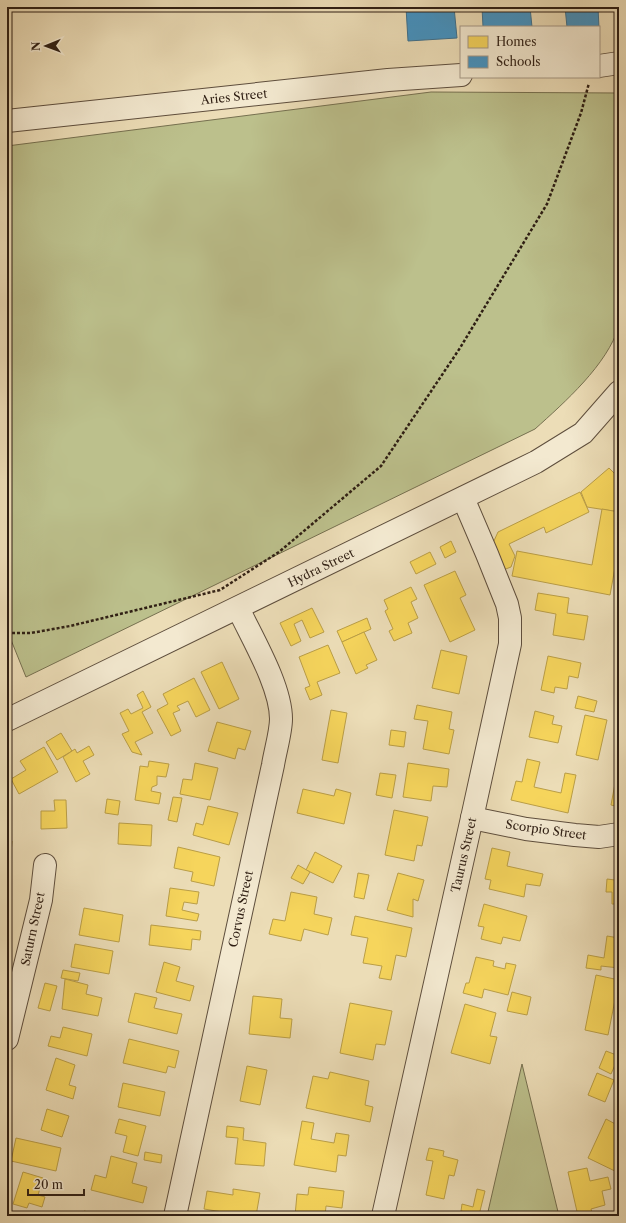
<svg xmlns="http://www.w3.org/2000/svg" width="626" height="1223" viewBox="0 0 626 1223" font-family="'Libre Caslon Text',serif">
	<style>
		.green { fill: #bcc08c; stroke: #767050 }
		.homes { fill: #f6d55c; stroke: #ba9e46 }
		.schools { fill: #4393c3; stroke: #3d708e }
		.lines { fill: none; stroke-linecap: round; stroke-linejoin: round }
		.minor-casing { stroke: #5e4e3d; stroke-width: 24 }
		.path { stroke: #2f1f14; stroke-width: 2.5; stroke-dasharray: 3 2; stroke-linecap: butt }
		.minor { stroke: #f3e9d0; stroke-width: 22 }
		.labels { text-anchor: middle; stroke-width: 4; stroke-linejoin: round; paint-order: stroke }
		.street-label { font-size: 12px; fill: #2f1f14; stroke: #f3e9d0 }
	</style>
	<rect width="100%" height="100%" fill="#ecddb7"/>
	<filter id="stains"><feTurbulence type="fractalNoise" baseFrequency=".005" numOctaves="4"/><feColorMatrix values="0 0 0 0 .2 0 0 0 0 .09 0 0 0 0 .02 0 0 0 .5 -.17"/></filter>
	<radialGradient id="worn" r=".72"><stop offset=".6" stop-color="#630" stop-opacity="0"/><stop offset="1" stop-color="#630" stop-opacity=".3"/></radialGradient>
	<g class="green">
		<path d="M431,92l188,1v233c-12,39 -54,76 -84,103l-509,248 -19,-47v-484z"/>
		<polygon points="522,1064 559,1216 487,1216"/>
	</g>
	<g class="homes">
		<polygon points="609,468 619,478 619,512 587,507 581,492"/>
		<polygon points="580,492 589,512 546,533 544,527 509,544 515,556 511,567 503,570 493,543 498,532"/>
		<polygon points="602,509 619,512 619,546 610,595 512,576 517,551 592,565"/>
		<polygon points="451,541 456,552 445,558 440,547"/>
		<polygon points="430,552 436,564 416,574 410,562"/>
		<polygon points="455,571 466,595 460,598 475,630 450,642 424,585"/>
		<polygon points="411,587 417,599 411,602 418,618 408,623 412,633 394,641 389,631 393,629 385,611 388,609 384,600"/>
		<polygon points="538,593 569,598 567,613 588,616 584,640 553,635 556,614 535,610"/>
		<polygon points="312,608 324,632 310,638 302,620 294,624 301,641 291,646 280,623"/>
		<polygon points="367,618 371,629 342,642 337,631"/>
		<polygon points="364,632 377,660 366,665 368,668 356,674 342,642"/>
		<polygon points="328,645 340,673 317,682 322,695 310,700 305,688 310,686 299,657"/>
		<polygon points="441,650 467,656 459,694 432,688"/>
		<polygon points="548,656 581,663 578,678 569,676 567,689 555,687 554,693 541,690"/>
		<polygon points="222,662 239,699 219,709 201,672"/>
		<polygon points="194,678 210,710 196,717 188,701 177,706 180,710 173,713 181,731 171,736 157,710 168,704 163,694"/>
		<polygon points="143,691 151,707 142,712 153,733 135,742 142,755 132,752 122,734 129,731 120,713 128,709 131,714 143,708 137,695"/>
		<polygon points="578,696 597,701 594,712 575,708"/>
		<polygon points="417,705 452,712 449,729 454,730 449,754 423,749 428,721 414,719"/>
		<polygon points="331,710 347,713 338,763 322,760"/>
		<polygon points="535,711 554,716 552,724 562,726 558,743 529,737"/>
		<polygon points="585,715 607,720 598,760 576,755"/>
		<polygon points="217,722 251,731 245,750 238,748 235,759 208,751"/>
		<polygon points="391,730 406,732 404,747 389,745"/>
		<polygon points="61,733 72,751 57,760 46,742"/>
		<polygon points="89,746 94,755 83,761 90,774 76,782 63,757 75,749 77,753"/>
		<polygon points="44,747 58,772 19,794 11,779 26,770 20,761"/>
		<polygon points="527,759 540,762 534,787 561,793 565,773 576,775 568,813 511,800 516,781 522,782"/>
		<polygon points="149,761 169,764 166,777 157,776 157,785 152,787 151,791 161,793 159,804 135,800 140,766 148,767"/>
		<polygon points="619,762 619,807 611,805"/>
		<polygon points="195,763 218,768 210,800 180,794 183,779 192,780"/>
		<polygon points="408,763 449,769 447,787 433,786 431,801 403,797"/>
		<polygon points="380,773 396,775 392,798 376,795"/>
		<polygon points="303,789 334,796 336,789 351,793 344,824 297,813"/>
		<polygon points="173,797 182,798 177,822 168,820"/>
		<polygon points="107,799 120,801 118,815 105,813"/>
		<polygon points="54,800 66,800 67,828 41,829 41,811 55,811"/>
		<polygon points="208,806 238,813 229,845 193,835 196,823 203,825"/>
		<polygon points="394,810 428,817 422,846 417,845 414,861 385,855"/>
		<polygon points="119,823 152,825 151,846 118,844"/>
		<polygon points="7,841 12,841 10,867 7,867"/>
		<polygon points="178,847 220,857 214,886 191,881 193,872 174,868"/>
		<polygon points="492,848 510,852 507,866 543,874 540,886 526,884 524,897 489,889 491,880 485,879"/>
		<polygon points="315,852 342,866 333,883 306,870"/>
		<polygon points="298,865 310,872 303,884 291,878"/>
		<polygon points="358,873 369,875 364,899 354,897"/>
		<polygon points="398,873 424,880 418,901 413,899 413,917 387,910"/>
		<polygon points="616,874 619,874 619,904 612,904 612,892 606,892 607,879 615,880"/>
		<polygon points="170,888 199,892 197,904 184,902 182,910 199,914 197,921 166,916"/>
		<polygon points="291,892 317,897 314,914 332,918 328,935 304,929 301,941 269,934 273,919 285,921"/>
		<polygon points="484,904 527,916 520,941 503,937 501,944 481,939 484,927 478,926"/>
		<polygon points="84,908 123,915 119,942 79,935"/>
		<polygon points="355,916 412,928 406,957 396,955 391,980 379,978 382,966 363,963 368,938 351,935"/>
		<polygon points="151,925 201,931 200,940 192,939 191,950 149,945"/>
		<polygon points="607,936 619,938 619,968 601,966 601,970 586,968 588,955 604,958"/>
		<polygon points="75,944 113,951 109,974 71,967"/>
		<polygon points="476,957 494,961 493,966 505,969 506,963 516,965 508,995 484,989 482,998 463,993 466,983 469,983"/>
		<polygon points="164,962 180,967 176,981 194,986 190,1001 156,992"/>
		<polygon points="63,970 80,973 78,981 61,978"/>
		<polygon points="596,975 619,980 608,1035 585,1030"/>
		<polygon points="65,979 88,985 86,994 102,998 98,1016 62,1009"/>
		<polygon points="45,983 57,986 50,1011 38,1008"/>
		<polygon points="512,992 531,997 527,1015 507,1011"/>
		<polygon points="135,993 157,998 154,1008 182,1014 177,1034 128,1022"/>
		<polygon points="253,996 282,999 280,1018 292,1019 290,1038 249,1034"/>
		<polygon points="350,1003 392,1011 385,1045 376,1044 373,1060 340,1053"/>
		<polygon points="465,1004 496,1013 490,1036 497,1037 490,1064 451,1053"/>
		<polygon points="63,1027 92,1034 87,1056 48,1046 51,1036 60,1038"/>
		<polygon points="129,1039 179,1051 175,1068 168,1066 166,1073 123,1063"/>
		<polygon points="606,1051 619,1056 611,1074 599,1068"/>
		<polygon points="56,1058 75,1065 69,1085 76,1087 73,1099 46,1090"/>
		<polygon points="247,1066 267,1070 260,1105 240,1101"/>
		<polygon points="330,1072 369,1081 365,1105 373,1107 370,1122 306,1108 313,1076 328,1079"/>
		<polygon points="597,1073 614,1080 605,1102 588,1095"/>
		<polygon points="123,1083 165,1092 160,1116 118,1107"/>
		<polygon points="47,1109 69,1116 62,1137 41,1130"/>
		<polygon points="119,1119 146,1126 138,1156 123,1152 127,1136 115,1133"/>
		<polygon points="606,1119 619,1126 619,1173 588,1158"/>
		<polygon points="302,1121 314,1123 311,1139 334,1143 336,1133 349,1135 346,1156 338,1155 336,1172 294,1165"/>
		<polygon points="227,1126 244,1128 243,1140 266,1143 264,1166 235,1164 238,1138 226,1137"/>
		<polygon points="16,1138 61,1148 56,1171 11,1161"/>
		<polygon points="429,1148 444,1151 443,1156 458,1160 454,1176 449,1175 444,1199 426,1195 433,1161 426,1160"/>
		<polygon points="145,1152 162,1155 161,1163 144,1160"/>
		<polygon points="111,1156 137,1163 132,1183 147,1187 143,1203 91,1190 95,1175 106,1178"/>
		<polygon points="587,1168 590,1181 608,1177 611,1189 602,1191 605,1205 591,1209 593,1216 578,1216 568,1172"/>
		<polygon points="23,1172 43,1178 38,1195 45,1197 42,1207 29,1203 27,1208 13,1204"/>
		<polygon points="309,1187 344,1191 342,1208 326,1206 325,1216 295,1216 297,1194 308,1195"/>
		<polygon points="233,1189 260,1193 256,1216 247,1216 204,1209 207,1191 233,1195"/>
		<polygon points="477,1189 485,1191 479,1215 461,1211 462,1204 473,1207"/>
		<polygon points="84,1211 107,1216 83,1216"/>
	</g>
	<g class="schools">
		<polygon points="406,7 454,7 457,38 408,41"/>
		<polygon points="482,7 530,7 532,27 483,27"/>
		<polygon points="565,7 598,7 599,28 599,27 567,27"/>
	</g>
	<g class="lines">
		<defs>
			<g id="minor">
				<polyline points="599,66 619,63"/>
				<polyline points="7,121 388,80 461,75"/>
				<polyline points="7,720 536,462 583,433 619,392"/>
				<polyline points="472,818 526,829 575,835 599,837 619,834"/>
				<polyline points="7,1039 41,900 45,865"/>
				<path d="M175,1216l98,-451c2,-13 8,-33 8,-46 0,-33 -29,-81 -43,-111"/>
				<polyline points="383,1216 472,818 510,644 510,618 507,604 487,554 463,498"/>
			</g>
		</defs>
		<use href="#minor" class="minor-casing"/>
		<polyline class="path" points="7,633 31,633 70,626 220,590 279,552 381,466 460,348 547,204 581,113 589,83"/>
		<use href="#minor" class="minor"/>
	</g>
	<g class="labels">
		<g class="street-label">
			<text transform="translate(234 97) rotate(-6)" y="4">Aries Street</text>
			<text transform="translate(321 568) rotate(-26)" y="4">Hydra Street</text>
			<text transform="translate(546 830) rotate(8)" y="4">Scorpio Street</text>
			<text transform="translate(464 855) rotate(-77)" y="4">Taurus Street</text>
			<text transform="translate(241 909) rotate(-78)" y="4">Corvus Street</text>
			<text transform="translate(33 929) rotate(-78)" y="4">Saturn Street</text>
		</g>
	</g>
	<rect width="626" height="1223" fill="none" stroke="#ecddb7" stroke-width="24"/>
	<rect x="8" y="8" width="610" height="1207" fill="none" stroke="#2f1f14" stroke-width="2"/>
	<rect x="12" y="12" width="602" height="1199" fill="none" stroke="#2f1f14"/>
	<rect x="460" y="26" width="140" height="52" fill="#f3e9d0" stroke="#a59885"/>
	<rect x="468" y="36" width="20" height="12" fill="#f6d55c" stroke="#a59885"/>
	<text x="496" y="46" font-size="12" fill="#2f1f14">Homes</text>
	<rect x="468" y="56" width="20" height="12" fill="#4393c3" stroke="#a59885"/>
	<text x="496" y="66" font-size="12" fill="#2f1f14">Schools</text>
	<g transform="translate(46 46) rotate(269)" stroke="#f3e9d0" stroke-width="3" paint-order="stroke">
	<path d="M0-3L7 15L0 10L-7 15Z" fill="#2f1f14"/>
	<text y="-6" font-size="11" font-weight="bold" text-anchor="middle" fill="#2f1f14">N</text>
	</g>
	<path d="M28 1189v6h56v-6" fill="none" stroke="#2f1f14" stroke-width="2"/>
	<text x="34" y="1189" font-size="12" fill="#2f1f14" stroke="#f3e9d0" stroke-width="3" paint-order="stroke">20 m</text>
	<rect width="100%" height="100%" filter="url(#stains)"/>
	<rect width="100%" height="100%" fill="url(#worn)"/>
</svg>
